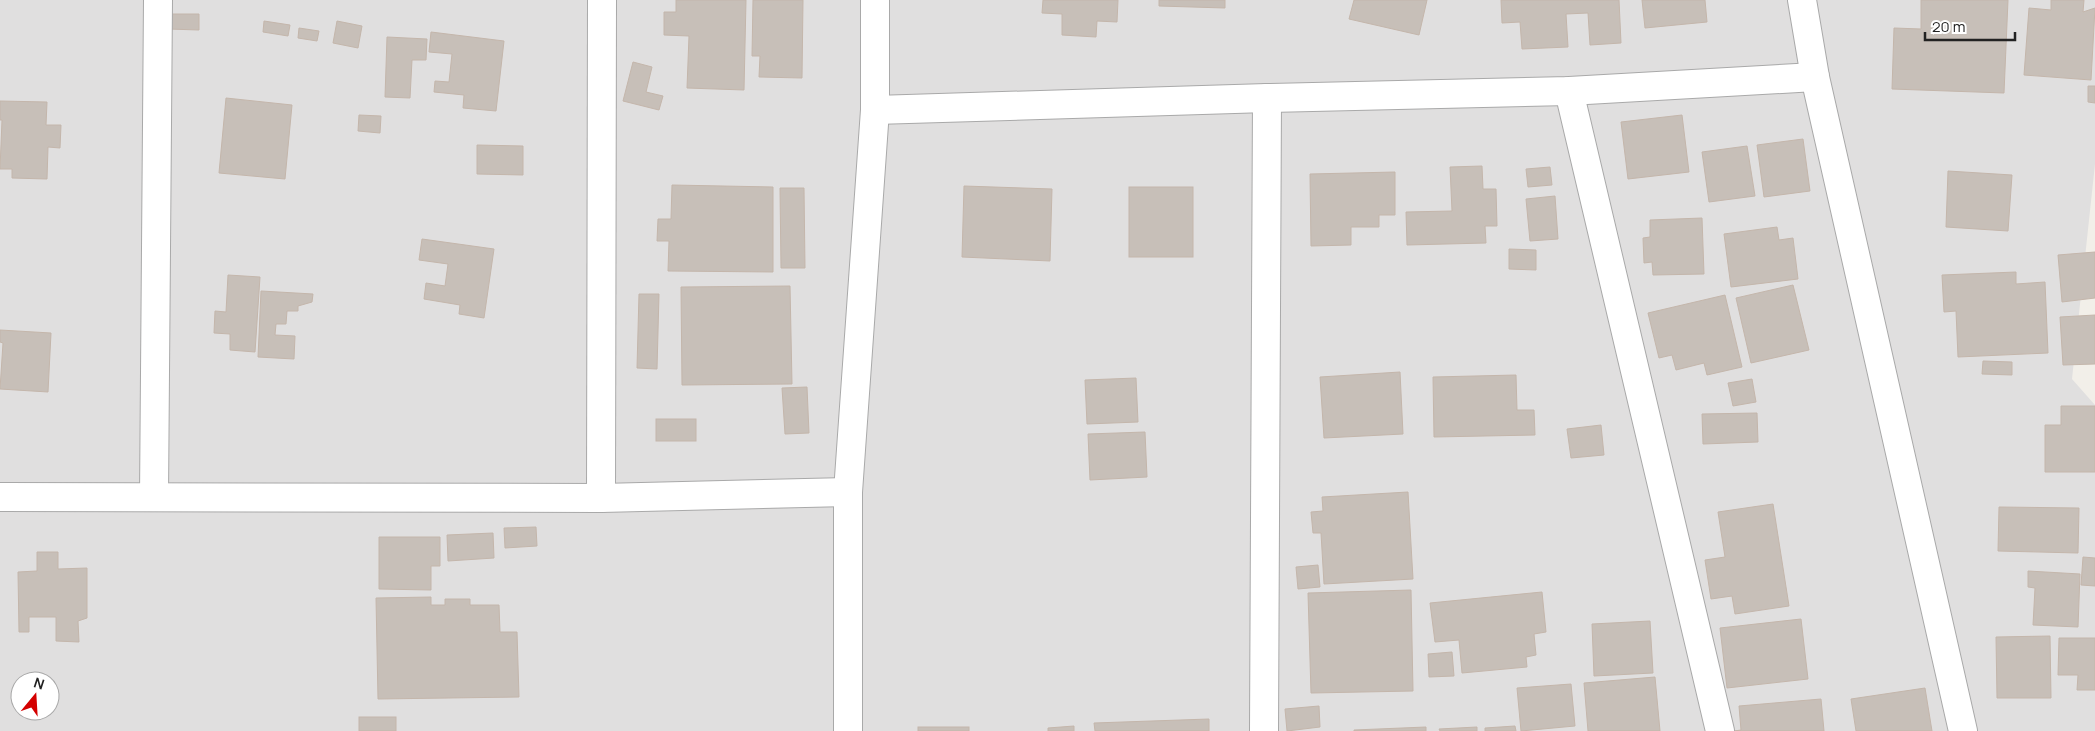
<svg xmlns="http://www.w3.org/2000/svg" width="2095" height="731" viewBox="0 0 2095 731" font-family="Manrope,sans-serif">
	<style>
		.residential { fill: #e0dfdf; fill-rule: evenodd }
		.building { fill: #c7bfb8; stroke: #c4b6ab }
		.lines { fill: none; stroke-linecap: round; stroke-linejoin: round }
		.minor-casing { stroke: #a9a9a9; stroke-width: 30 }
		.minor { stroke: #fff; stroke-width: 28 }
	</style>
	<rect width="100%" height="100%" fill="#f2efe9"/>
	<path class="residential" d="M0,0h2095v164l-23,215 23,26v326h-2095zM20,681h30v30h-30z"/>
	<g class="building">
		<polygon points="676,0 746,0 744,90 687,88 689,36 664,35 664,12 676,12"/>
		<polygon points="753,0 803,0 802,78 759,77 760,56 752,56"/>
		<polygon points="1043,0 1118,0 1117,22 1097,21 1096,37 1062,35 1062,14 1042,13"/>
		<polygon points="1159,0 1225,0 1225,8 1159,6"/>
		<polygon points="1354,0 1427,0 1419,35 1349,19"/>
		<polygon points="1501,0 1619,0 1621,43 1590,45 1588,13 1566,14 1568,47 1522,49 1520,22 1502,23"/>
		<polygon points="1642,0 1705,0 1707,22 1645,28"/>
		<polygon points="1921,0 2008,0 2004,93 1892,89 1894,28 1921,29"/>
		<polygon points="2051,0 2084,0 2083,12 2095,8 2091,80 2024,75 2029,8 2051,10"/>
		<polygon points="168,14 199,14 199,30 168,29"/>
		<polygon points="264,21 290,25 288,36 263,32"/>
		<polygon points="337,21 362,26 358,48 333,43"/>
		<polygon points="299,28 319,31 317,41 298,38"/>
		<polygon points="431,32 504,41 496,111 463,108 464,95 434,92 435,81 449,82 452,54 429,52"/>
		<polygon points="387,37 427,39 426,60 412,60 410,98 385,97"/>
		<polygon points="633,62 652,67 646,92 663,96 659,110 623,101"/>
		<polygon points="2088,86 2095,86 2095,103 2088,102"/>
		<polygon points="226,98 292,105 285,179 219,173"/>
		<polygon points="0,101 47,102 46,125 61,125 60,148 48,147 47,179 12,178 12,169 0,169 2,120 0,120"/>
		<polygon points="359,115 381,116 380,133 358,131"/>
		<polygon points="1682,115 1689,172 1628,179 1621,122"/>
		<polygon points="1803,139 1810,191 1764,197 1757,145"/>
		<polygon points="477,145 523,146 523,175 477,174"/>
		<polygon points="1747,146 1755,196 1709,202 1702,152"/>
		<polygon points="1482,166 1483,189 1496,189 1497,226 1485,226 1486,243 1407,245 1406,212 1452,211 1450,167"/>
		<polygon points="1550,167 1552,185 1528,187 1526,169"/>
		<polygon points="1948,171 2012,175 2008,231 1946,227"/>
		<polygon points="1395,172 1395,215 1379,215 1379,227 1351,227 1351,245 1311,246 1310,174"/>
		<polygon points="672,185 773,187 773,272 668,271 669,241 657,241 658,219 671,219"/>
		<polygon points="964,186 1052,189 1050,261 962,257"/>
		<rect x="1129" y="187" width="64" height="70"/>
		<polygon points="780,188 804,188 805,268 781,268"/>
		<polygon points="1555,196 1558,239 1530,241 1526,199"/>
		<polygon points="1702,218 1704,274 1653,275 1652,262 1644,263 1643,238 1650,237 1650,220"/>
		<polygon points="1777,227 1779,240 1793,238 1798,279 1731,287 1724,234"/>
		<polygon points="422,239 494,249 484,318 459,314 460,305 424,299 426,283 445,286 448,264 419,260"/>
		<polygon points="1509,249 1536,250 1536,270 1509,269"/>
		<polygon points="2095,252 2095,298 2062,302 2058,255"/>
		<polygon points="2016,272 2016,284 2045,282 2048,353 1958,357 1956,311 1944,312 1942,275"/>
		<polygon points="228,275 260,277 255,352 230,350 230,334 214,333 215,311 226,312"/>
		<polygon points="1793,285 1809,350 1751,363 1736,298"/>
		<polygon points="790,286 792,384 682,385 681,287"/>
		<polygon points="261,291 313,294 312,302 298,306 298,311 287,311 286,324 276,324 275,335 295,336 294,359 258,357"/>
		<polygon points="639,294 659,294 657,369 637,368"/>
		<polygon points="1725,295 1742,367 1707,375 1704,363 1676,370 1672,355 1659,358 1648,313"/>
		<polygon points="2095,315 2095,364 2063,365 2060,317"/>
		<polygon points="0,330 51,333 48,392 0,389 3,343 0,342"/>
		<polygon points="1983,361 2012,362 2012,375 1982,374"/>
		<polygon points="1400,372 1403,434 1324,438 1320,377"/>
		<polygon points="1516,375 1517,410 1534,410 1535,435 1434,437 1433,377"/>
		<polygon points="1136,378 1138,422 1087,424 1085,380"/>
		<polygon points="1752,379 1756,402 1733,406 1728,383"/>
		<polygon points="807,387 809,433 785,434 782,388"/>
		<polygon points="2061,406 2095,406 2095,472 2045,472 2045,425 2061,425"/>
		<polygon points="1757,413 1758,442 1703,444 1702,414"/>
		<rect x="656" y="419" width="40" height="22"/>
		<polygon points="1601,425 1604,455 1571,458 1567,429"/>
		<polygon points="1145,432 1147,477 1090,480 1088,434"/>
		<polygon points="1408,492 1413,579 1324,584 1321,533 1313,533 1311,512 1323,511 1322,497"/>
		<polygon points="1773,504 1789,606 1735,614 1732,596 1711,599 1705,560 1725,557 1718,512"/>
		<polygon points="1999,507 2079,508 2078,553 1998,551"/>
		<polygon points="536,527 537,546 505,548 504,528"/>
		<polygon points="493,533 494,558 448,561 447,535"/>
		<polygon points="379,537 440,537 440,566 431,566 431,590 379,589"/>
		<polygon points="37,552 58,552 58,569 87,568 87,618 78,621 79,642 56,641 56,617 29,617 29,632 19,632 18,572 37,571"/>
		<polygon points="2083,557 2095,558 2095,586 2081,585"/>
		<polygon points="1318,565 1320,587 1298,589 1296,567"/>
		<polygon points="2028,571 2080,574 2078,627 2033,625 2035,588 2028,587"/>
		<polygon points="1411,590 1413,691 1311,693 1308,593"/>
		<polygon points="1542,592 1546,632 1534,634 1536,655 1526,657 1527,667 1462,673 1459,640 1435,642 1430,603"/>
		<polygon points="431,597 431,605 445,605 445,599 470,599 470,605 499,605 500,632 517,632 519,697 378,699 376,598"/>
		<polygon points="1801,619 1808,679 1727,688 1720,628"/>
		<polygon points="1650,621 1653,673 1594,676 1592,624"/>
		<polygon points="2050,636 2051,698 1997,698 1996,637"/>
		<polygon points="2059,638 2095,638 2095,690 2077,690 2078,675 2058,675"/>
		<polygon points="1452,652 1454,676 1429,677 1428,654"/>
		<polygon points="1655,677 1660,731 1588,731 1584,683"/>
		<polygon points="1571,684 1575,726 1521,731 1517,688"/>
		<polygon points="1925,688 1932,731 1856,731 1851,699"/>
		<polygon points="1821,699 1824,731 1734,731 1741,730 1739,706"/>
		<polygon points="1319,706 1320,727 1287,731 1285,709"/>
		<rect x="359" y="717" width="37" height="14"/>
		<polygon points="1209,719 1209,731 1095,731 1094,723"/>
		<polygon points="1074,726 1074,731 1048,731 1048,728"/>
		<polygon points="1515,726 1516,731 1485,731 1485,728"/>
		<rect x="918" y="727" width="51" height="4"/>
		<polygon points="1426,727 1426,731 1354,731 1354,730"/>
		<polygon points="1477,727 1477,731 1440,731 1439,729"/>
	</g>
	<g class="lines">
		<defs>
			<g id="minor">
				<polyline points="1802,0 1815,77 1963,731"/>
				<polyline points="1569,91 1720,731"/>
				<polyline points="875,110 1267,98 1569,91 1815,77"/>
				<polyline points="0,497 601,498 848,492"/>
				<polyline points="154,497 158,0"/>
				<polyline points="601,498 602,0"/>
				<polyline points="848,731 848,492 875,110 875,0"/>
				<polyline points="1264,731 1267,98"/>
			</g>
		</defs>
		<use href="#minor" class="minor-casing"/>
		<use href="#minor" class="minor"/>
	</g>
	<g transform="translate(35 696) rotate(18)"><circle r="24" fill="#ffffff" stroke="#a7a7a7"/>
	<path d="M0-4L9 19L0 12L-9 19Z" fill="#d40000"/>
	<text y="-8" font-size="14" font-weight="bold" text-anchor="middle" fill="#222222">N</text>
	</g>
	<path d="M1925 32v8h90v-8" fill="none" stroke="#222222" stroke-width="2.5"/>
	<text x="1932" y="32" font-size="15" fill="#222222" stroke="#ffffff" stroke-width="4" paint-order="stroke">20 m</text>
</svg>
